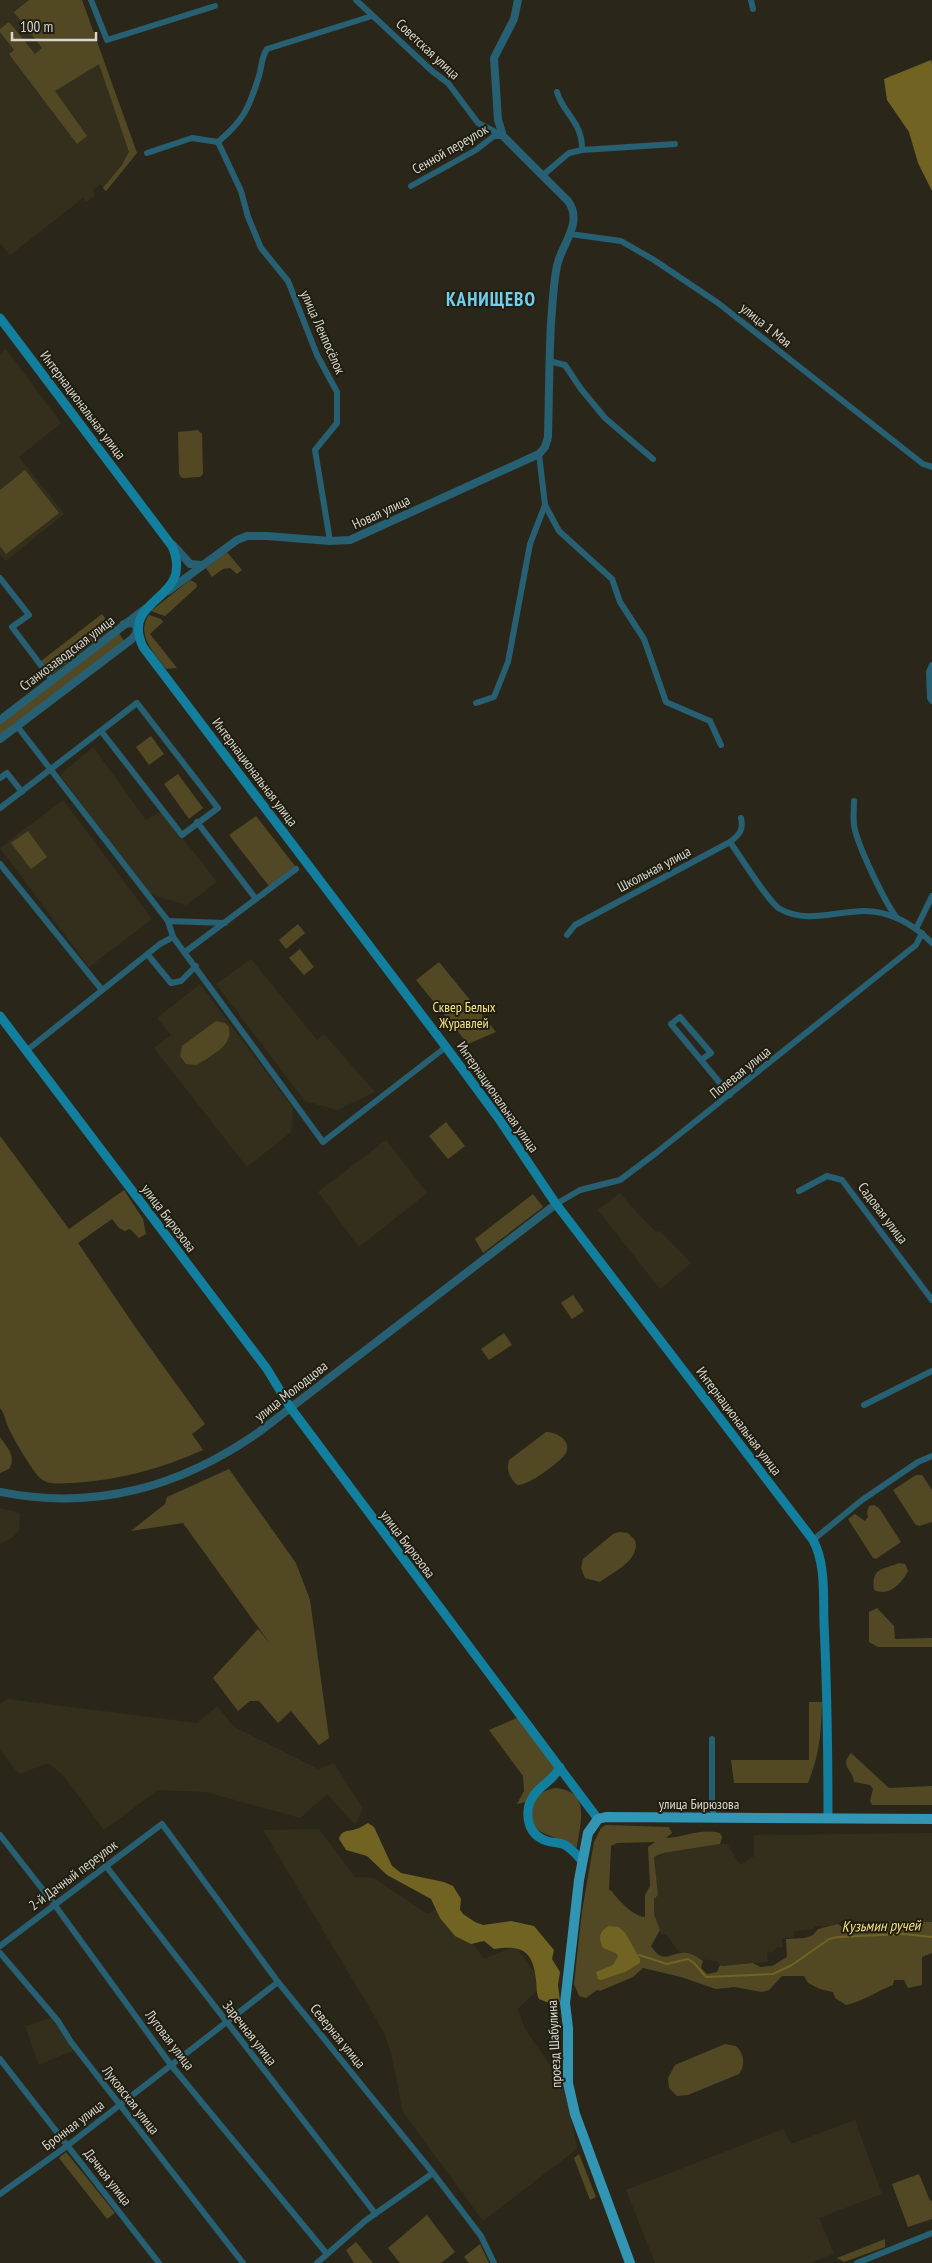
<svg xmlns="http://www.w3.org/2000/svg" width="932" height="2263" viewBox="0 0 932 2263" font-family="'PT Sans Narrow',sans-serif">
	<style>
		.built { fill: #342f1d }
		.green { fill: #524924; fill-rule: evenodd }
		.water { fill: #716321 }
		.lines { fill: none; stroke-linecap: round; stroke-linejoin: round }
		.stream { stroke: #716321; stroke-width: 2 }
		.minor { stroke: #276072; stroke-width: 6 }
		.tertiary { stroke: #276072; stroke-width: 8 }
		.secondary { stroke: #117f9d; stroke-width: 9 }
		.primary { stroke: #3395b4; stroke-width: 10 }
		.labels { text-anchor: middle; stroke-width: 4; stroke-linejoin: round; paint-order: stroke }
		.street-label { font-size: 14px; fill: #d8d6ce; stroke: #201d11 }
		.park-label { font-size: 14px; fill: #fae587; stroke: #201d11 }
		.water-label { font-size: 15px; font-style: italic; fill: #f5df82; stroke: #201d11 }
		.district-label { font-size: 19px; font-weight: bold; letter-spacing: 1px; fill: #70ceee; stroke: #201d11 }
	</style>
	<rect width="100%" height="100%" fill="#2a271a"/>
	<g class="built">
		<polygon points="0,0 82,0 137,153 106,191 100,184 93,190 95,195 86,202 83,198 10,255 0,243"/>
		<polygon points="6,349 61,423 19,457 64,514 6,561 0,554 0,354"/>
		<polygon points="93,747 146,820 162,812 217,882 186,905 149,894 60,775"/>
		<polygon points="63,800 152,919 89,967 0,848"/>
		<polygon points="251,959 317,1040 324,1034 375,1092 337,1110 305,1101 216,984"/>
		<polygon points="200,984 293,1108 291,1132 247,1167 154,1048 171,1035 157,1018"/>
		<polygon points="386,1140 427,1193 359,1247 318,1192"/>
		<polygon points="620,1193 637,1213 656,1232 660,1231 691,1263 660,1289 598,1210"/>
		<polygon points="0,1508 20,1513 19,1531 12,1538 0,1544"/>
		<polygon points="7,1699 197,1723 217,1706 234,1727 318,1769 334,1763 363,1809 355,1825 327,1794 300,1818 206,1792 158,1790 104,1830 63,1775 48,1763 19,1774 0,1750 0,1704"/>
		<polygon points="319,1829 355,1877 374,1878 428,1914 445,1904 484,1959 515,1946 544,1984 518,2009 525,2029 565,2087 577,2149 483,2221 403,2112 392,2057 384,2032 263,1830"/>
		<polygon points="932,1833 932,1922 841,1921 835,1926 814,1926 814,1929 794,1931 794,1937 782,1938 783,1947 777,1948 772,1952 767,1953 768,1962 721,1966 717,1961 700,1959 689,1953 680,1953 666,1934 661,1934 654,1914 654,1898 658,1895 654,1857 660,1856 663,1853 720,1844 727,1844 740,1865 754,1856 754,1835"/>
		<polygon points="53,2017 74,2050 39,2065 25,2026"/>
		<polygon points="855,2120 882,2194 819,2218 834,2254 811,2263 655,2263 626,2190 783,2129 791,2144"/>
	</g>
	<g class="green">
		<polygon points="29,0 82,0 137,153 106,191 103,188 122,165 129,152 99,64 55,91 87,136 77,144 9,54 14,50 0,32 0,29 9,22 35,54 42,48 14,12"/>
		<polygon points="198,430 202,434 203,474 200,477 182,478 179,474 178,432"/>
		<polygon points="25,470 59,513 6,554 0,546 0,490"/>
		<polygon points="227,552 242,570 237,574 230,568 223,569 212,577 206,568"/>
		<polygon points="190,580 196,583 197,587 165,616 151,611"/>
		<polygon points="102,614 112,628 52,674 41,661"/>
		<path d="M149,615l12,4 2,3 -13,12 27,34 -11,1c-11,-15 -31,-35 -17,-54z"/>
		<polygon points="118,632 124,641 0,735 0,723"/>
		<polygon points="151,736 164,754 149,765 136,747"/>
		<polygon points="178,774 203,808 189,819 164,784"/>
		<polygon points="256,816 295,866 269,886 229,835"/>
		<polygon points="28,831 47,857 31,869 11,843"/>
		<polygon points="298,924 305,933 286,949 279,940"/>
		<polygon points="300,949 314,967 304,975 289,958"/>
		<polygon points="439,962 496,1032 468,1044 416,980"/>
		<path d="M216,1021l9,2 4,4c4,20 -18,28 -32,38l-11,-1 -6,-8 2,-10z"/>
		<polygon points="446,1122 465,1146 448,1159 429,1136"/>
		<path d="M0,1136l69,93 55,-39 19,29 3,15 -7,4 -9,-9 -5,2 -6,-3 -7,-9 -34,24 60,88 67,93 -13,10 11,16c-42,19 -84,30 -130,33 -11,0 -24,3 -33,-5 -7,-6 -27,-40 -31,-49 -4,-8 -3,-13 -9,-21z"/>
		<polygon points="533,1194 543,1207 483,1253 475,1239"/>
		<polygon points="573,1295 584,1311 572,1319 561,1303"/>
		<polygon points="504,1333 512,1345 489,1360 481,1349"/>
		<path d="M546,1432c13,0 29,12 17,25 -8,8 -35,29 -46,28 -7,-7 -11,-14 -8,-25z"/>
		<path d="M0,1437c7,10 17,20 9,32l-9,4z"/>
		<polygon points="229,1469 296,1563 310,1600 329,1738 319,1745 291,1711 278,1723 259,1701 250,1701 238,1711 213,1678 258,1629 271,1645 183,1523 131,1531 165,1504 167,1497"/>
		<polygon points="916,1475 922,1475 932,1490 932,1522 919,1526 915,1524 893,1490"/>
		<polygon points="874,1505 879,1508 901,1542 876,1559 873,1558 848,1519 855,1514 865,1521 868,1517 867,1512 869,1506"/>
		<path d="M619,1532l9,1 7,7c6,20 -22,32 -35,42l-15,-4 -4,-10 2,-9 30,-25z"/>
		<path d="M899,1563l6,1 3,7c-7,13 -19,26 -34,19 -3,-23 9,-20 25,-27z"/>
		<polygon points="877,1608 894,1626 895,1639 932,1638 932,1647 878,1647 869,1642 869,1612"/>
		<path d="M809,1702h13c-1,32 -2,51 -14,81h-74l-3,-23h78z"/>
		<polygon points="524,1715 559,1766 550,1776 541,1782 526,1802 517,1804 524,1791 523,1776 489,1730"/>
		<path d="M851,1753l38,35 43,-2v19h-60l-2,-4 3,-12 -3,-4 -16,-3c-1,-13 -15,-15 -3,-29z"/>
		<path d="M555,1788c37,3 25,35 22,60 -15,-14 -57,-10 -44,-44 4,-10 12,-14 22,-16z"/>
		<path d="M606,1825l63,2 3,6 -6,5c21,-1 33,-10 54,-5l2,4 -2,7 -57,9 -9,4 4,38 -4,4v15l6,16 -9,16c13,21 20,4 37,7 5,1 11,5 15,8l-2,7 6,6 10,-2 3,-7 2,1 31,-3 7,4 12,-1 15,-9 -1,-18 19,-1 8,-3 5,-6 20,-5 4,3 52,-6 38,1v31l-10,4v28l-14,3 -4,-8h-10l-1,5c-16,6 -29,16 -47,20l-11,-7 -2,-6 -13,-3 -12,-6 -4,-7h-22l-13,14 -7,2 -28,-5 -18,2 -35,-12 -38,-9 -10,9 -33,14 -3,-1 -11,8 -7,-2 -5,-12 8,-73 12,-69 7,-14zM655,1842l-7,5 2,39 -5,9v22c-10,0 -27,-16 -33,-26l-3,-1 2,-44 6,-3z"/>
		<path d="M725,2044l11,2c8,8 10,18 3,28l-51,21 -11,1 -8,-8 -1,-10 7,-13z"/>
		<polygon points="66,2152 115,2213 107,2219 59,2158"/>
		<polygon points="579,2154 596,2197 590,2200 574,2158"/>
		<polygon points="919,2174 930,2201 932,2200 932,2219 908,2227 892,2184"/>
		<polygon points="427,2215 455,2252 441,2263 400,2263 388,2248"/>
		<polygon points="885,2239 885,2247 844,2262 837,2258"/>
		<polygon points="356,2242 373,2263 354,2263 346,2250"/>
		<polygon points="480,2244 489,2263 469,2263 464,2257"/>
	</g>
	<g class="water">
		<polygon points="931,60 932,64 932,191 918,163 909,132 887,100 884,79"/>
		<path d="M368,1823l6,4 18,39 9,7 43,9 9,4 8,13 -1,11 3,4 12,8 8,3 28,-4 23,5 20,24 -2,9 8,13 -2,13 2,16 -2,2h-9l-10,-4c-3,-6 -2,-12 -3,-19 -3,-30 -15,-35 -42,-31l-10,-8 -13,3 -16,-8 -15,-18 -9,-19 -44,-24 -20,-19 -21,-6 -7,-11c3,-10 9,-7 17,-10 4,-1 8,-4 12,-6z"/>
		<path d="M609,1926l10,1 7,7 14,25v4l-15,9 -24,8 -3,-1 -2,-7 17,-7 5,-9 -2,-3 -13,-5c-5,-10 -4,-17 6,-22z"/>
	</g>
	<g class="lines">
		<polyline class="stream" points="639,1955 667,1964 688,1959 694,1963 706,1977 773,1974 792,1965 829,1939 838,1937 903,1934 932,1937"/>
		<g class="minor">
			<polyline points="91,0 107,40 215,6"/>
			<polyline points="356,0 432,71 448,83 478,123 503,136"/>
			<polyline points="751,0 753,9"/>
			<path d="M557,92c6,22 26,30 25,58"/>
			<polyline points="218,142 241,191 248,217 261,248 288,281 317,355 337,392 337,423 315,450 330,541"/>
			<path d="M147,153l45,-15 26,4c26,-22 31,-34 41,-66 3,-10 2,-18 8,-27l105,-33"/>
			<polyline points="543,175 569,153 582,150 675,144"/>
			<polyline points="411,186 476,150 494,136 502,136"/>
			<polyline points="570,234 621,241 654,260 718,303 923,464 932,467"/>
			<polyline points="549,361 565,365 581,389 605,418 653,459"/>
			<polyline points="545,505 559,531 612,579 620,602 644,639 666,702 710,721 721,745"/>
			<polyline points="0,578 29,615 12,627 52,680"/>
			<polyline points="932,665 929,672 930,698 932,701"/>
			<polyline points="476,703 494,697 508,662 530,544 545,505 539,454"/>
			<polyline points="17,726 168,921 173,937 323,1142 446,1047"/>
			<polyline points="0,778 7,773 22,792"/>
			<path d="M854,801c0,8 -1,16 0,24 3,20 30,75 42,92"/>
			<polyline points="0,808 137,703 218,808 182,835 101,731"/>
			<polyline points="197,822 256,899"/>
			<path d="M730,842c10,14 39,61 50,67 26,15 57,2 84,2 27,0 50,14 68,32"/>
			<polyline points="0,864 102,990"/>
			<polyline points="168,921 225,923"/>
			<polyline points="916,929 932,896"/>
			<path d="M567,935l8,-10 155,-83c9,-7 14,-12 11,-24"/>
			<polyline points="185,952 296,869"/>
			<polyline points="148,955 171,983 181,981 196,966"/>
			<polyline points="26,1051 160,944 173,937"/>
			<polyline points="701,1060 711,1053 680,1017 671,1024 730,1095"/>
			<polyline points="799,1191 827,1176 842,1180 932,1300"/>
			<polyline points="556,1204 580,1190 620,1180 656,1153 916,945 922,933"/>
			<polyline points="864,1405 932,1371"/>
			<polyline points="813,1540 862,1500 918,1462 932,1456"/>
			<polyline points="712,1739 712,1804 714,1818"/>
			<polyline points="0,1835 54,1904 171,2065 327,2254"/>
			<polyline points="106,1866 375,2213"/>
			<polyline points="0,1946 162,1824 278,1982 433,2173 481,2236 494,2263"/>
			<polyline points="0,1953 58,2021 71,2042 243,2263"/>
			<polyline points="0,2059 159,2263"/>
			<polyline points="0,2194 67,2146 278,1982"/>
			<polyline points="317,2263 365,2221 433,2173"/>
			<polyline points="857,2263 932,2233"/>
		</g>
		<g class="tertiary">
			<polyline points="173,545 190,564 202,565"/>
			<path d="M168,591l69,-51 10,-4h20l63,5 20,-1 189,-86 6,-7 3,-10c1,-38 1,-76 3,-115 2,-20 2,-41 7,-60 6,-21 25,-40 10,-61l-65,-65 -5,-16 -4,-62 20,-39 4,-19"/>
			<polyline points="0,720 145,609"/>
			<polyline points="0,739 132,639 136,634 137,626 132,623 124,624"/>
			<path d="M0,1492c96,19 180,-5 259,-60l297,-228"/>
		</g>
		<g class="secondary">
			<path d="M0,318l172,228c24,56 -53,50 -29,101l303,400 53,72 57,85 257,336c13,24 10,56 11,83 3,65 4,130 4,195"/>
			<polyline points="0,1016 267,1369 290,1407 598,1819"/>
			<path d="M560,1767c-6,13 -18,17 -26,28 -10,14 -8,36 8,44 7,4 16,3 23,6 7,4 12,10 17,16"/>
		</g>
		<polyline class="primary" points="630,2263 575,2114 568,2083 568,2028 565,2003 579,1880 588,1833 598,1819 606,1817 932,1819"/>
	</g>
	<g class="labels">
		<g class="street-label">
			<text transform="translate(428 49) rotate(43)" y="5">Советская улица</text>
			<text transform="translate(450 149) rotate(-30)" y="5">Сенной переулок</text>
			<text transform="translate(766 325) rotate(39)" y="5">улица 1 Мая</text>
			<text transform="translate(323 332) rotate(66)" y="5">улица Ленпосёлок</text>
			<text transform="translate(83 405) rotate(53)" y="5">Интернациональная улица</text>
			<text transform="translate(381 512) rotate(-25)" y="5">Новая улица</text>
			<text transform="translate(67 653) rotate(-37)" y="5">Станкозаводская улица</text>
			<text transform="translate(255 772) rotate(53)" y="5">Интернациональная улица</text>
			<text transform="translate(654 869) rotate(-28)" y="5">Школьная улица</text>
			<text transform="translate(740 1072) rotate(-39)" y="5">Полевая улица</text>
			<text transform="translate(498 1097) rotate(55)" y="5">Интернациональная улица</text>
			<text transform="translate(883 1213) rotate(53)" y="5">Садовая улица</text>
			<text transform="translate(169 1218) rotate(53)" y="5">улица Бирюзова</text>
			<text transform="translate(291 1391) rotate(-38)" y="5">улица Молодцова</text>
			<text transform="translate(739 1421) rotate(53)" y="5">Интернациональная улица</text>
			<text transform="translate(408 1544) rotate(53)" y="5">улица Бирюзова</text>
			<text x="699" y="1809">улица Бирюзова</text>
			<text transform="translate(73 1875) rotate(-37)" y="5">2-й Дачный переулок</text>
			<text transform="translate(250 2033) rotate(52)" y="5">Заречная улица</text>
			<text transform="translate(338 2036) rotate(51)" y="5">Северная улица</text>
			<text transform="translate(170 2040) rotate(53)" y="5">Луговая улица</text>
			<text transform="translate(554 2044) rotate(-93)" y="5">проезд Шабулина</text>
			<text transform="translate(131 2100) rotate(52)" y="5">Луковская улица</text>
			<text transform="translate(73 2125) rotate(-37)" y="5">Бронная улица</text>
			<text transform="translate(108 2177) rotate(52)" y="5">Дачная улица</text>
		</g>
		<g class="park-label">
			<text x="464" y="1012">Сквер Белых<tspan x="464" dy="16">Журавлей</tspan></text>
		</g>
		<g class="water-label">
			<text transform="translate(881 1926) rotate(-1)" y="5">Кузьмин ручей</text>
		</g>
		<g class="district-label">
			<text x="491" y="306">КАНИЩЕВО</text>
		</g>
	</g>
	<path d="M12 32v8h84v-8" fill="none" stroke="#d8d6ce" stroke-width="2.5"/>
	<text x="20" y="32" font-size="15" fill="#d8d6ce" stroke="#201d11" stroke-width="4" paint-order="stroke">100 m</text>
</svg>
